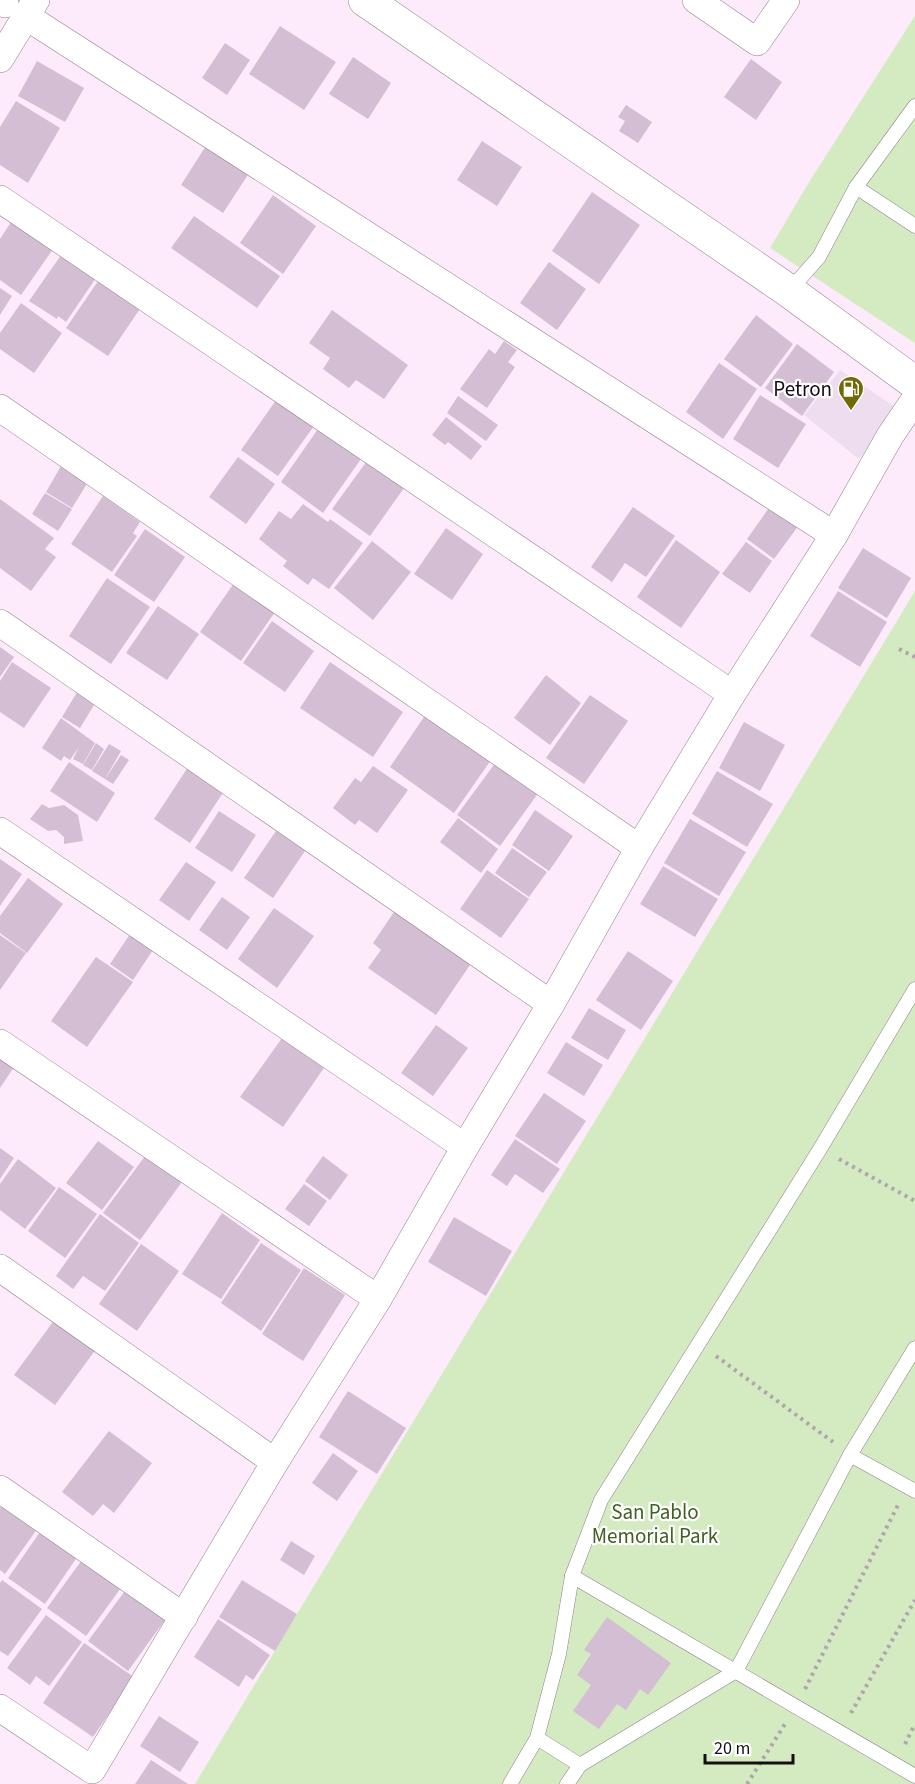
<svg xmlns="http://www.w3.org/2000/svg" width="915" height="1784" viewBox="0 0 915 1784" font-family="'Source Sans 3',sans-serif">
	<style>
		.commercial { fill: #eeddef }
		.green { fill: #d4eac1 }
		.building { fill: #d4bed3 }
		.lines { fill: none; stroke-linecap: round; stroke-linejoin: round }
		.lane-casing { stroke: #937f92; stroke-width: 15 }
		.street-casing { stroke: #937f92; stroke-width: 28 }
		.secondary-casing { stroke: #937f92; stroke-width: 34 }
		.path { stroke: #b1a3b0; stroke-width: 4; stroke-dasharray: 3 4.5; stroke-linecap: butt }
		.lane { stroke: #fff; stroke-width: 14 }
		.street { stroke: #fff; stroke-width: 27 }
		.secondary { stroke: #fff; stroke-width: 33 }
		.labels { text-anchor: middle; stroke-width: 4.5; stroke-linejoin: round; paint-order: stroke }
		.poi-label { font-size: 21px; fill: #150e15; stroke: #fff; text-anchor: end }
		.park-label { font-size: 21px; fill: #435f23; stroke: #fff }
	</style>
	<rect width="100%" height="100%" fill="#fdebfb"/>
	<polygon class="commercial" points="840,370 898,409 859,459 804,415"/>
	<g class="green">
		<polygon points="915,16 915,343 770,248 811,179"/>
		<polygon points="915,591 915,1784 195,1784 297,1614"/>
	</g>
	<g class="building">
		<polygon points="280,26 336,62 304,110 249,74"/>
		<polygon points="225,43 250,60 227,95 202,78"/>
		<polygon points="353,57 391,83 368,119 329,94"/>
		<polygon points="751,59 782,82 756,120 724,97"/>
		<polygon points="37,61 84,88 65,122 18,96"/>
		<polygon points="16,101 60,128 28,183 0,165 0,127"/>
		<polygon points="626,105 652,122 638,143 619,131 625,121 618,117"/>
		<polygon points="211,138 253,167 223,213 181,185"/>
		<polygon points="482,141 522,167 497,206 457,180"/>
		<polygon points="592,192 640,225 599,284 552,251"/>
		<polygon points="273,195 316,226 283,274 240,243"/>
		<polygon points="17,213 58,242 21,295 0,280 0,239"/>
		<polygon points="194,216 280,276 257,308 171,248"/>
		<polygon points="66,248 100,272 66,322 58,316 57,319 29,301"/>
		<polygon points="549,262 586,289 557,330 520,303"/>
		<polygon points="105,271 146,300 108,356 66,328"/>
		<polygon points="0,288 12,296 0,315"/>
		<polygon points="21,303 62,333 34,373 0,349 0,333"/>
		<polygon points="332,310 408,365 384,399 356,380 349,388 323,369 330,358 309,343"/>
		<polygon points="756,315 793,344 761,387 724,359"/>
		<polygon points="504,341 517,350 508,362 515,367 487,408 460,389 489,349 495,354"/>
		<polygon points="797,344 834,372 802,416 765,388"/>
		<polygon points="719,363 757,389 723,439 686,412"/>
		<polygon points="281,393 319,419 278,476 241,450"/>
		<polygon points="760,395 806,424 778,468 733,439"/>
		<polygon points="458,396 498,425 486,441 447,413"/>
		<polygon points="446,417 482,446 471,460 448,442 445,445 432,435"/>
		<polygon points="318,429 361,459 323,513 281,482"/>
		<polygon points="372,454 409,481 370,536 332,509"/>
		<polygon points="238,457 275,484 246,524 209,497"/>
		<polygon points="61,466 88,482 72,508 46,492"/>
		<polygon points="45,493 72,509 58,531 32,514"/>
		<polygon points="103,496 140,522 133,533 137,536 112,572 71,544"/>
		<polygon points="0,499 54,538 45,549 56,557 31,591 0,568"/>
		<polygon points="303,504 328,522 330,519 363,543 329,589 313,578 308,585 283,566 287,561 259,539 279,511 291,519"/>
		<polygon points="771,505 799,525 774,559 747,539"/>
		<polygon points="633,507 675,536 646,577 625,563 612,582 591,567"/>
		<polygon points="446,528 483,554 452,600 414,574"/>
		<polygon points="145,529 185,557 154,602 114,575"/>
		<polygon points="676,540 720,572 681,628 637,597"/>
		<polygon points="372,541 411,572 373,620 334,588"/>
		<polygon points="746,542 772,561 750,593 722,574"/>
		<polygon points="863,548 911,578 887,618 838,588"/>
		<polygon points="107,578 150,607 111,664 69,636"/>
		<polygon points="234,583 275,612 241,661 200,632"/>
		<polygon points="838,591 887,622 860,667 810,636"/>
		<polygon points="158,606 199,634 167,680 126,653"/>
		<polygon points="272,621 314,651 285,692 243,663"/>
		<polygon points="0,647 14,657 0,677"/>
		<polygon points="12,662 51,688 24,728 0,712 0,681"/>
		<polygon points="330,662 403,712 373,757 300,708"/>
		<polygon points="546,675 581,703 550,745 514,718"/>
		<polygon points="79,689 97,700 80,728 62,717"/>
		<polygon points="590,695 628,721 584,784 546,758"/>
		<polygon points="426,714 491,760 454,813 390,767"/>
		<polygon points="61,718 95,743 83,764 73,759 79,747 70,760 64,756 61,761 42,748"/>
		<polygon points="744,722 785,745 760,791 719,768"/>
		<polygon points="96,743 104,749 92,770 83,765"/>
		<polygon points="109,744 121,751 105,779 92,771"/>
		<polygon points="121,755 129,760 113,784 105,779"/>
		<polygon points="192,761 228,785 190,843 154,819"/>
		<polygon points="69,762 115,793 97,822 50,791"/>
		<polygon points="496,762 539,792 500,846 457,815"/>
		<polygon points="373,766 408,790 377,833 359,820 355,825 333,808 355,778 361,782"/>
		<polygon points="717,771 773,804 747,847 692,814"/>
		<polygon points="42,804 49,808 64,805 78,815 83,841 64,844 64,837 56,830 48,831 30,819"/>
		<polygon points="535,810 573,836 549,871 512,845"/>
		<polygon points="219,811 256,835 232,872 195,848"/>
		<polygon points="458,818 498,849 481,873 440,842"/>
		<polygon points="690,819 746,852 719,896 664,863"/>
		<polygon points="276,831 305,851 273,898 244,878"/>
		<polygon points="512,848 547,872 529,897 495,873"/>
		<polygon points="0,859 22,874 0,906"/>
		<polygon points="186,862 216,882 189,921 159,900"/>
		<polygon points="663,866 718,899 695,937 640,904"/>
		<polygon points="487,870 529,899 501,938 460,909"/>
		<polygon points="28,878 63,904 27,953 0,933 0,916"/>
		<polygon points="222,897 250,917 227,950 199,930"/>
		<polygon points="274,908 314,936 277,988 238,959"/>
		<polygon points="396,909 472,962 436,1015 368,968 381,950 373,943"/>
		<polygon points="130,934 153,950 133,980 110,964"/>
		<polygon points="0,935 26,953 0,990"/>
		<polygon points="628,951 673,981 641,1030 596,1000"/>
		<polygon points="96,957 133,982 87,1047 51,1021"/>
		<polygon points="589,1008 626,1030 608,1060 571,1038"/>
		<polygon points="436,1025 468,1048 433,1096 401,1073"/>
		<polygon points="282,1038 324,1068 283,1127 240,1097"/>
		<polygon points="566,1042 603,1065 584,1096 547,1073"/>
		<polygon points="0,1054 16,1064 0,1088"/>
		<polygon points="544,1093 586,1121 557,1164 515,1136"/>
		<polygon points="515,1139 560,1169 543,1193 515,1174 507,1186 491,1175"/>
		<polygon points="98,1141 134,1167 102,1210 66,1183"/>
		<polygon points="0,1148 14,1158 0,1179"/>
		<polygon points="148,1152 184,1179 140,1240 103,1213"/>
		<polygon points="323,1156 348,1175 330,1200 305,1181"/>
		<polygon points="18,1159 56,1188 25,1229 0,1210 0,1184"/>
		<polygon points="304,1184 327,1201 309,1226 285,1209"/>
		<polygon points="59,1187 97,1214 65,1258 28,1231"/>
		<polygon points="222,1213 260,1240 221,1299 182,1274"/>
		<polygon points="100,1214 139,1243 105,1291 83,1276 73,1289 56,1276"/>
		<polygon points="454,1217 512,1251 486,1296 428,1262"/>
		<polygon points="261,1243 301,1270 261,1331 221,1303"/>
		<polygon points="141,1244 179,1271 137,1331 99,1304"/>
		<polygon points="304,1268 345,1295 303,1361 262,1334"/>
		<polygon points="58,1315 99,1345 55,1405 14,1375"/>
		<polygon points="348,1391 406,1428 377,1474 319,1437"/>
		<polygon points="109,1431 152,1463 114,1513 103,1504 93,1516 62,1492"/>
		<polygon points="333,1453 358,1471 337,1501 312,1483"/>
		<polygon points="6,1500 40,1525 5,1574 0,1570 0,1508"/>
		<polygon points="47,1522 84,1547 45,1604 8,1578"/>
		<polygon points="291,1541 315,1556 304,1575 280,1560"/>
		<polygon points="87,1553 126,1581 86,1636 47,1608"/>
		<polygon points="2,1580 42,1609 8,1656 0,1651 0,1583"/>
		<polygon points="242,1580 297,1614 275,1651 219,1617"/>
		<polygon points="130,1584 170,1613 128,1671 88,1641"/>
		<polygon points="46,1615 82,1642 49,1686 36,1676 30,1685 7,1668"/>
		<polygon points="607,1617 671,1663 648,1695 640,1689 626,1710 617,1704 599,1729 573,1711 591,1685 577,1675 591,1654 584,1650"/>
		<polygon points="218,1619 270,1655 253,1680 246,1675 239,1687 194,1657"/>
		<polygon points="84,1643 134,1677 93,1737 43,1703"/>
		<polygon points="159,1716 199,1742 180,1772 140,1746"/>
		<polygon points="151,1760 188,1784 135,1784"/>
	</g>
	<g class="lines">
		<defs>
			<g id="lane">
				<polyline points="856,187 915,226"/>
				<polyline points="789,291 819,257 856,187 915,106"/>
				<polyline points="850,1455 915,1491"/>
				<polyline points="572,1576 915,1776"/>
				<polyline points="537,1738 580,1765"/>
				<polyline points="510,1784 537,1738 559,1654 572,1576 601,1500 820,1149 915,989"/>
				<polyline points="567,1784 580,1765 736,1671 850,1455 915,1348"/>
			</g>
			<g id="street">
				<polyline points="696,0 757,42 786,0"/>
				<polyline points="0,2 5,4"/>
				<polyline points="27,17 834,535"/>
				<polyline points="0,59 36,0"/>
				<polyline points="0,199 732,694"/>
				<polyline points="0,408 639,848"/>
				<polyline points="0,623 551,1004"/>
				<polyline points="0,831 465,1147"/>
				<polyline points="0,1043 378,1299"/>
				<polyline points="0,1268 275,1462"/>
				<polyline points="0,1489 184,1617"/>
				<polyline points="0,1708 92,1770 275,1462 378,1299 465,1147 551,1004 639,848 732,694 834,535 890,436 915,399"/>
			</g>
			<polyline id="secondary" points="365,0 789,291 915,383"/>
		</defs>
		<use href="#lane" class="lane-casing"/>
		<use href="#street" class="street-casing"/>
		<use href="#secondary" class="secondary-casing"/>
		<g class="path">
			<polyline points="899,649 915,657"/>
			<polyline points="839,1159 915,1201"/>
			<polyline points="716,1356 833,1442"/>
			<polyline points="805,1689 898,1505"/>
			<polyline points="851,1713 915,1600"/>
			<polyline points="905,1744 915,1724"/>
			<polyline points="747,1784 785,1724"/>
		</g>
		<use href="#lane" class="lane"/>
		<use href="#street" class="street"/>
		<use href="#secondary" class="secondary"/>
	</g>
	<defs>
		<symbol id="fuel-pin" viewBox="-11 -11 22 30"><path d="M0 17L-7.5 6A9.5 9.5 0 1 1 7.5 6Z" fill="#726a04" stroke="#fff"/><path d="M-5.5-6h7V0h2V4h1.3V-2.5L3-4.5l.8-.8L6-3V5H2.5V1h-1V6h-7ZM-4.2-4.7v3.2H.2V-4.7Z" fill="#fff"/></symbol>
	</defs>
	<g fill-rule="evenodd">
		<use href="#fuel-pin" x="836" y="374" width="30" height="40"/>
	</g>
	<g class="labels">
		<g class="poi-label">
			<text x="832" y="396">Petron</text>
		</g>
		<g class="park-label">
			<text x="655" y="1519">San Pablo<tspan x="655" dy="24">Memorial Park</tspan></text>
		</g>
	</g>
	<path d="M705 1754v9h88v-9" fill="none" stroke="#150e15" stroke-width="3"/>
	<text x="714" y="1754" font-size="18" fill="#150e15" stroke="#ffffff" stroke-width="4.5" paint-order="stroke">20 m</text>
</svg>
